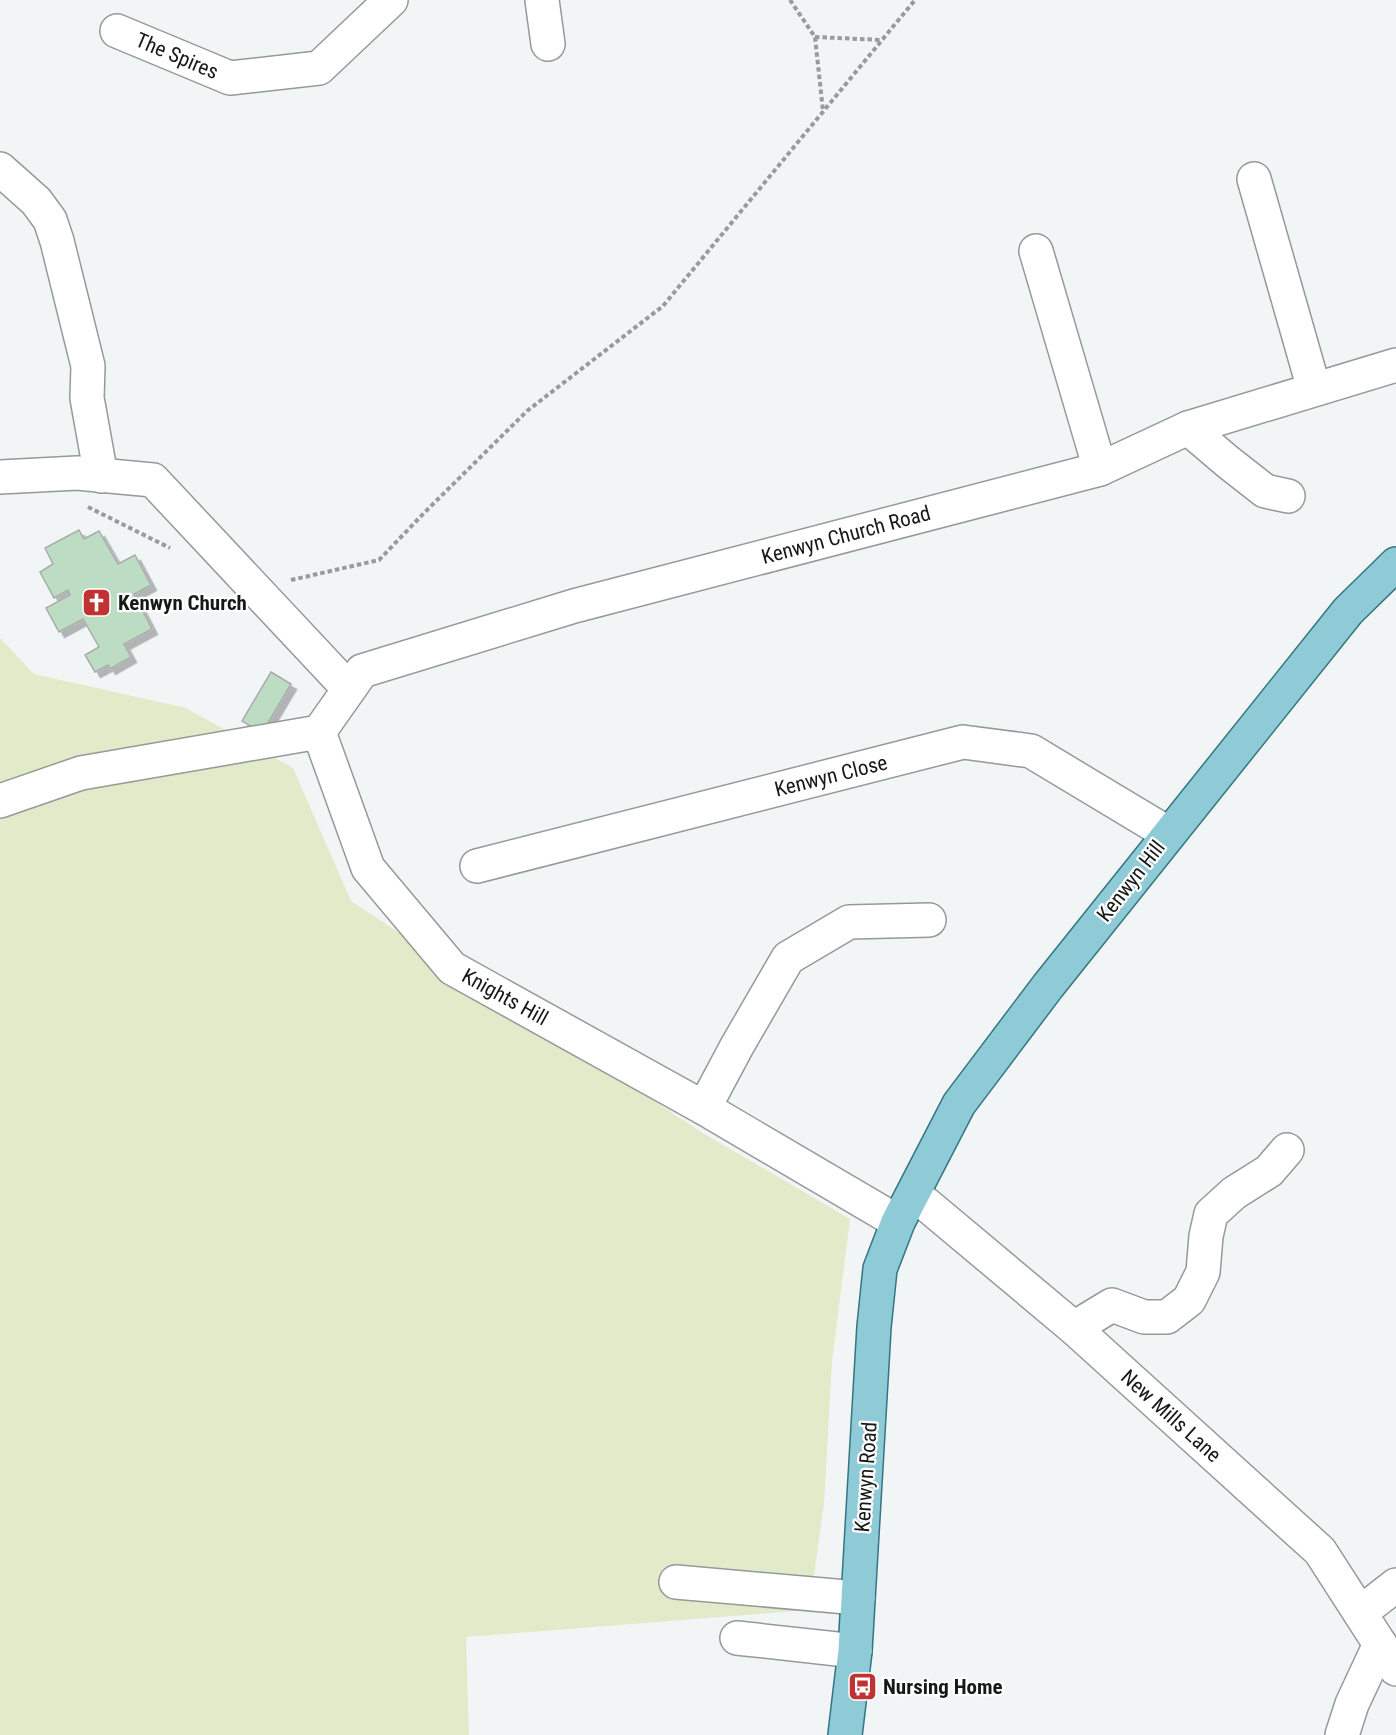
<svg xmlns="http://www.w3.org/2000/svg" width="1396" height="1735" viewBox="0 0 1396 1735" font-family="'Roboto Condensed',sans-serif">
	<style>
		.green { fill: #e1eac9 }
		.building { fill: #bcddc3; stroke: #a9acaa; stroke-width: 1.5; filter: url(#shadow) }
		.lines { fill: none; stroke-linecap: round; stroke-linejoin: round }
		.minor-casing { stroke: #969999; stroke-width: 36 }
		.major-casing { stroke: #347583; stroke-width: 36 }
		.path { stroke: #999b9b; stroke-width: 4; stroke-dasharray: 4.5 3; stroke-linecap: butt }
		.minor { stroke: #fff; stroke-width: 33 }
		.major { stroke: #8fcad7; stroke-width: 33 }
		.labels { text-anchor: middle; stroke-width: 4.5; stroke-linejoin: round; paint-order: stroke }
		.street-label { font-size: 21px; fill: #171818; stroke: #fff }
		.poi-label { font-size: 21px; font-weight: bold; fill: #171818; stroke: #fff; text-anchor: start }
	</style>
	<defs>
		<filter id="shadow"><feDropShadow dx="5.5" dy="5.5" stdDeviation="0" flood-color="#0004"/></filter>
	</defs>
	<rect width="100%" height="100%" fill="#f2f5f5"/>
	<polygon class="green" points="0,638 34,674 186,708 293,768 351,901 701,1132 850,1219 832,1361 824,1504 809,1610 466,1637 469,1735 0,1735"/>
	<g class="building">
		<polygon points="79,530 84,539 99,531 118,564 135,555 151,585 134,594 152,629 124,644 131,657 110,669 108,665 95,672 85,655 99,647 83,619 59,632 46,608 70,595 68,590 54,598 40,572 53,564 45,548"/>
		<polygon points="271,672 291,684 262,733 242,721"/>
	</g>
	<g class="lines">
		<defs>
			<g id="minor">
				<polyline points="542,0 548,44"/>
				<polyline points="117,31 230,78 319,68 391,0"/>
				<polyline points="0,169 36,201 50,220 57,241 88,366 87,398 101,476"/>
				<polyline points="1254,179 1314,389"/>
				<polyline points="1036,251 1100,469"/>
				<polyline points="1188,428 1228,462 1265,491 1288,496"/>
				<polyline points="0,477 77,473 153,480 349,689"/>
				<polyline points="319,732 362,671 574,606 1100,469 1188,428 1396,365"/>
				<polyline points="319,732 368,868 452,968 704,1108 898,1222"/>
				<polyline points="0,801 81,773 319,732"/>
				<polyline points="477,866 963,742 1031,751 1169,834"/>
				<polyline points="704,1108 737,1046 788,958 849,922 929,920"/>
				<polyline points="913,1195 926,1204 1074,1328 1320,1551 1396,1669"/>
				<polyline points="1074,1328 1112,1305 1144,1317 1167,1317 1189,1300 1203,1272 1206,1236 1211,1214 1234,1193 1269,1171 1287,1150"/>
				<polyline points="676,1582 858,1598"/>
				<polyline points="1360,1613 1396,1585"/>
				<polyline points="737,1638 855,1651"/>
				<polyline points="1342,1735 1352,1704 1380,1644"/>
			</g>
			<polyline id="major" points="845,1735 855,1651 874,1327 880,1269 898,1222 959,1104 1048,986 1348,611 1396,564"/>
		</defs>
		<use href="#minor" class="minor-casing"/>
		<use href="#major" class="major-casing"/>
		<g class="path">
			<polyline points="790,0 815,37 823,111"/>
			<polyline points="815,37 882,40"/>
			<polyline points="88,507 170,548"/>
			<polyline points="291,580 379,560 424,513 527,411 663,306 915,0"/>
		</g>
		<use href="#minor" class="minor"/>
		<use href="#major" class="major"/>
	</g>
	<defs>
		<symbol id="church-square" viewBox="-11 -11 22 22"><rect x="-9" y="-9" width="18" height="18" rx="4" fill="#c13232" stroke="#fff"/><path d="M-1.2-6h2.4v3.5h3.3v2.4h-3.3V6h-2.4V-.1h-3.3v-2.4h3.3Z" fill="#fff"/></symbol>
		<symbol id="bus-square" viewBox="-11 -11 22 22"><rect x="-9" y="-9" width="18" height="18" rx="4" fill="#c13232" stroke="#fff"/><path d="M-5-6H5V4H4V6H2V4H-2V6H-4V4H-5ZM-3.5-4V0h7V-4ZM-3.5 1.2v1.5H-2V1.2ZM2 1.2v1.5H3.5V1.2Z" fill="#fff"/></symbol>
	</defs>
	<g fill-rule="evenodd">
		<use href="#church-square" x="80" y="586" width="33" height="33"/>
		<use href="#bus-square" x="846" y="1670" width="33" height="33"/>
	</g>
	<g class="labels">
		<g class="street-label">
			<text transform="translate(177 56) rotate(23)" y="7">The Spires</text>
			<text transform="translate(846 535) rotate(-15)" y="7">Kenwyn Church Road</text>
			<text transform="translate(831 776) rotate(-14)" y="7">Kenwyn Close</text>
			<text transform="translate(1131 881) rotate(-52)" y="7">Kenwyn Hill</text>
			<text transform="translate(505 997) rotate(29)" y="7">Knights Hill</text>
			<text transform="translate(1171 1416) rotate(42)" y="7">New Mills Lane</text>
			<text transform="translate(866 1477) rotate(-86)" y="7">Kenwyn Road</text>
		</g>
		<g class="poi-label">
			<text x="118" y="610">Kenwyn Church</text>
			<text x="883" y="1694">Nursing Home</text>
		</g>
	</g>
</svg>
